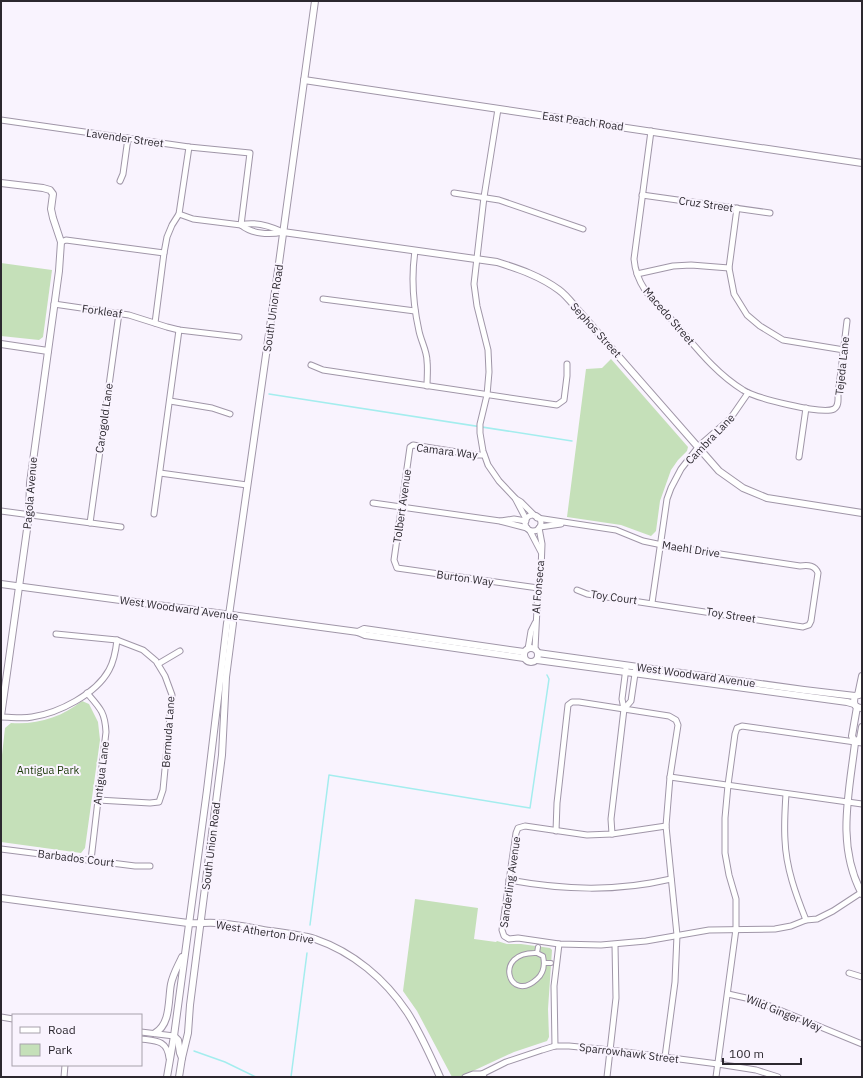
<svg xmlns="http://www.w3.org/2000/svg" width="863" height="1078" viewBox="0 0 863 1078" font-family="'IBM Plex Sans',sans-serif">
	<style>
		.green { fill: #c5e0b9 }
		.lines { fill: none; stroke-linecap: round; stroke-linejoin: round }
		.stream { stroke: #a4edee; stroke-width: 1.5 }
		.pedestrian-casing { stroke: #a096a8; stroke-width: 6 }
		.minor-casing { stroke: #a096a8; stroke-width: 7 }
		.tertiary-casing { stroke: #a096a8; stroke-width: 8 }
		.pedestrian { stroke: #fff; stroke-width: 4 }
		.minor { stroke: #fff; stroke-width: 5 }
		.tertiary { stroke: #fff; stroke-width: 6 }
		.labels { text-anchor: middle; stroke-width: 4; stroke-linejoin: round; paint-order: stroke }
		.street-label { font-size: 11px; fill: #2c282f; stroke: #f9f3fe }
		.park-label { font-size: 11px; fill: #1c3a09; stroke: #f9f3fe }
	</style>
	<rect width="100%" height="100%" fill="#f9f3fe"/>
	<g class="green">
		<polygon points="1,263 52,270 43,337 39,340 1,336"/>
		<polygon points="611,359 688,447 687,451 678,460 671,470 660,501 656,531 651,536 621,525 567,517 586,369 602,368"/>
		<path d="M82,701l7,3 9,18 2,18 -15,108 -4,5 -80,-11v-78l4,-36 6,-5c26,2 51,-6 71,-22z"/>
		<polygon points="415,899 478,908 474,939 496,942 497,941 507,944 521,944 550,948 552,950 548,1009 549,1037 547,1041 514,1052 460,1077 452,1077 426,1028 417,1011 403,991"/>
	</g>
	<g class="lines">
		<g class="stream">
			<polyline points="269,394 572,441"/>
			<polyline points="310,925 329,775 530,808 549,679 547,675"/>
			<polyline points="194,1051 225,1062 256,1077"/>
			<polyline points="291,1077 307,953"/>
		</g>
		<defs>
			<g id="pedestrian">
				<path d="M537,953l6,3c2,9 1,17 -6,23 -28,26 -45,-28 0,-26l1,-6"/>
				<polyline points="545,963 551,963"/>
			</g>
			<g id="minor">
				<polyline points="498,109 484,197 474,284 477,306 488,350 489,372 487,395 480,424 480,433 483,451 488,465 499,481 515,498 526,519"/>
				<polyline points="1,120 189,147 250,153 241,225"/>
				<path d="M651,131l-17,128c1,12 5,22 11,31 8,12 19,22 29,32 21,24 41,51 69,68 12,8 79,25 91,19 5,-3 4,-9 4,-14l9,-74"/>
				<polyline points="120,181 123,174 128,138"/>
				<polyline points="454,193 499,200 583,229"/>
				<polyline points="642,195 770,213"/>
				<polyline points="737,208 729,268 734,294 747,315 760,326 783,340 844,350"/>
				<path d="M179,214l14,5 48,6c14,-4 29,1 42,7"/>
				<path d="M241,225c11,9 28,10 42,7"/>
				<polyline points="61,242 66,240 164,253"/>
				<path d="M415,251c-4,27 -2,53 4,80 2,10 8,20 8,30 1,8 0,17 0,25"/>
				<polyline points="637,274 673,266 691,265 729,268"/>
				<polyline points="323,299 415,311"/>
				<polyline points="54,304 129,315 167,327 179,330 239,337"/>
				<polyline points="155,323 164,253 167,237 172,225 179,214 189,147"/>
				<polyline points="311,365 323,370 557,405 564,400 567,376 567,364"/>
				<polyline points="170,401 212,408 230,414"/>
				<polyline points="484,455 476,455 413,445 410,447 394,560 397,568 538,588"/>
				<polyline points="799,457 806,408"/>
				<polyline points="160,473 247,485"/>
				<polyline points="516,499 521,502 535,516"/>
				<polyline points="373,503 500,521 527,528"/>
				<polyline points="1,511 121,527"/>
				<polyline points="154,514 179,330"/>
				<circle cx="533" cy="523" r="8"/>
				<path d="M537,518l79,12 27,11 24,5 133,20c8,-1 15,-1 18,7l-7,48 -2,4 -6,2 -216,-33 -10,-4"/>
				<polyline points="501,521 514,519 526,521"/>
				<polyline points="90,523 119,313"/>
				<polyline points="540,527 561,524"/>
				<polyline points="530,531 541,552"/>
				<polyline points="652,603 667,499 671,488 681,469 699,446 730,419 748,393"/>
				<polyline points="56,634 117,640 143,650 156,661 165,676 172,695 163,790 159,802 150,803 98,800"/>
				<polyline points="528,649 531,631 535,623"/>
				<polyline points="535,649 538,588 541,570 542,544 539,528"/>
				<polyline points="158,664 180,651"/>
				<polyline points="626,668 622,699 624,709 631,701 636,667"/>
				<path d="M87,693c13,15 18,19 19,39l-15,128"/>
				<path d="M1,717c10,0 21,2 31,0 27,-4 64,-23 77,-47 5,-9 7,-21 8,-30"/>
				<polyline points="670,777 862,804"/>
				<path d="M786,794c-1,15 -2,31 -1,46 1,28 11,55 21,80"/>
				<polyline points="666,826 612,834 587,835 525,826 518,828 516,833 502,930 504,936 509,939 518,938 559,944 601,945 646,941 709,930 775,929 791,926 806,920 817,919 833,911 862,892"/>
				<polyline points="556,831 557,803 568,705 572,702 579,702 669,716 676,720 678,725 670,777 666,826 677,935 675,982 665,1057"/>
				<polyline points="612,834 611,819 624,709"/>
				<polyline points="1,849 135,866 150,866"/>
				<path d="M509,880c55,10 107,12 162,-1"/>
				<polyline points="849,973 862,977"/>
				<polyline points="728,994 755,1000 862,1044"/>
				<polyline points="1,1017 13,1019"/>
				<polyline points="141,1032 174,1036"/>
				<path d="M141,1039c15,2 26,1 28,19"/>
				<polyline points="555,1046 554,986 559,944"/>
				<polyline points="64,1077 65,1065"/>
				<polyline points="465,1077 473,1074 482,1074 480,1077"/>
				<polyline points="484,1077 482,1074 506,1062 542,1050 555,1046 569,1046 610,1050 718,1064 756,1070 778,1077"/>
				<polyline points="607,1077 616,998 615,945"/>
				<polyline points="716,1077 736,929 736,899 729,875 725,853 725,818 728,785 735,734 737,728 742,726 862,743"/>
			</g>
			<g id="tertiary">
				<polyline points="304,80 862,163"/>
				<polyline points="1,183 43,188 50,190 53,194 51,209 53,218 61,242 59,271 30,483 29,515 1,716"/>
				<path d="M283,232l214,30c22,7 43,14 62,28 7,5 13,13 19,20l141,161 24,17 24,10 95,15"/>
				<polyline points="1,344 48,351"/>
				<polyline points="1,584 358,632 365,635 524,658"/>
				<polyline points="358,632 364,629 524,652"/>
				<circle cx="531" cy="655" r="7"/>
				<polyline points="538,653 804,690 855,696"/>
				<polyline points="537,660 847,702 854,704"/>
				<path d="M862,694l-7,2c-2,7 -1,12 7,12"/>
				<polyline points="858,695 862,676"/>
				<path d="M857,707l-5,29 3,7c-6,51 -19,102 7,151"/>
				<polyline points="855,743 860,738 862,727"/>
				<path d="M1,898l187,25c10,1 19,-1 28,0 18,1 36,5 54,8 15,2 31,4 45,8 38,13 70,40 92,73 13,20 23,43 33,65"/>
				<path d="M155,1033c16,-9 13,-33 16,-49 2,-10 7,-18 11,-27"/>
				<polyline points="174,1036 178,1040 180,1053 182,1058"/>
				<path d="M167,1077l7,-41 33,-246 20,-167 2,-8c30,-205 58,-409 86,-614"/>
				<polyline points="179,1077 182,1058 188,1033 190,1005 222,755 226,677 233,623 229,615"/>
			</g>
		</defs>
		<use href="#pedestrian" class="pedestrian-casing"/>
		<use href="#minor" class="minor-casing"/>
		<use href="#tertiary" class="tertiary-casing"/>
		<use href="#pedestrian" class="pedestrian"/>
		<use href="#minor" class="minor"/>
		<use href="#tertiary" class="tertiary"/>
	</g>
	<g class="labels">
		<g class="street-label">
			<text transform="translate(583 121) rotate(8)" y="4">East Peach Road</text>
			<text transform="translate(125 138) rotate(8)" y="4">Lavender Street</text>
			<text transform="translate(706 204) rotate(8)" y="4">Cruz Street</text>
			<text transform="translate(273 308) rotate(-82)" y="4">South Union Road</text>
			<text transform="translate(102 311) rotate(8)" y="4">Forkleaf</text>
			<text transform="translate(669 316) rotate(49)" y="4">Macedo Street</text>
			<text transform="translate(596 330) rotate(48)" y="4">Sephos Street</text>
			<text transform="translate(842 366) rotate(-84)" y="4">Tejeda Lane</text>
			<text transform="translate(104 418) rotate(-82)" y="4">Carogold Lane</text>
			<text transform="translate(710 439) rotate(-46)" y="4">Cambra Lane</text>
			<text transform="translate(447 451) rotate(7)" y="4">Camara Way</text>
			<text transform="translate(30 493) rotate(-85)" y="4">Pagola Avenue</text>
			<text transform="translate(402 506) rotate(-82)" y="4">Tolbert Avenue</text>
			<text transform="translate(691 549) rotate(9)" y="4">Maehl Drive</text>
			<text transform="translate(465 578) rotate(8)" y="4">Burton Way</text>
			<text transform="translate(538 587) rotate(-85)" y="4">Al Fonseca</text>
			<text transform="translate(614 597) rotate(8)" y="4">Toy Court</text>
			<text transform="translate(179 608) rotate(8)" y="4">West Woodward Avenue</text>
			<text transform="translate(731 615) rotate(9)" y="4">Toy Street</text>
			<text transform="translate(696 675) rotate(8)" y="4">West Woodward Avenue</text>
			<text transform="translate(168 732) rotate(-86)" y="4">Bermuda Lane</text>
			<text transform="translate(101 773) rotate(-83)" y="4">Antigua Lane</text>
			<text transform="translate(211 846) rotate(-83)" y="4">South Union Road</text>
			<text transform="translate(76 858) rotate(7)" y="4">Barbados Court</text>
			<text transform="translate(510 882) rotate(-82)" y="4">Sanderling Avenue</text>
			<text transform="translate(265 932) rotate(9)" y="4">West Atherton Drive</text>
			<text transform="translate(784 1013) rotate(22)" y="4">Wild Ginger Way</text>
			<text transform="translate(629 1053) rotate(7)" y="4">Sparrowhawk Street</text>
		</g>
		<g class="park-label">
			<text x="48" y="774">Antigua Park</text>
		</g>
	</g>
	<rect width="863" height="1078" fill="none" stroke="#2c282f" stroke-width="4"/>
	<rect x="12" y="1014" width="130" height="52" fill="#f9f3fe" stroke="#a7a2ab"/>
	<rect x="20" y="1027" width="20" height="6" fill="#ffffff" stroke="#a7a2ab"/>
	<text x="48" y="1034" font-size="12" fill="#2c282f">Road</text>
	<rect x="20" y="1044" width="20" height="12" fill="#c5e0b9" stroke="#a7a2ab"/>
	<text x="48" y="1054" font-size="12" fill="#2c282f">Park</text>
	<path d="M723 1058v6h78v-6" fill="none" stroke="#2c282f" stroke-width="2"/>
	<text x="729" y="1058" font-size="12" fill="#2c282f" stroke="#f9f3fe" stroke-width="3" paint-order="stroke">100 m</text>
</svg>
